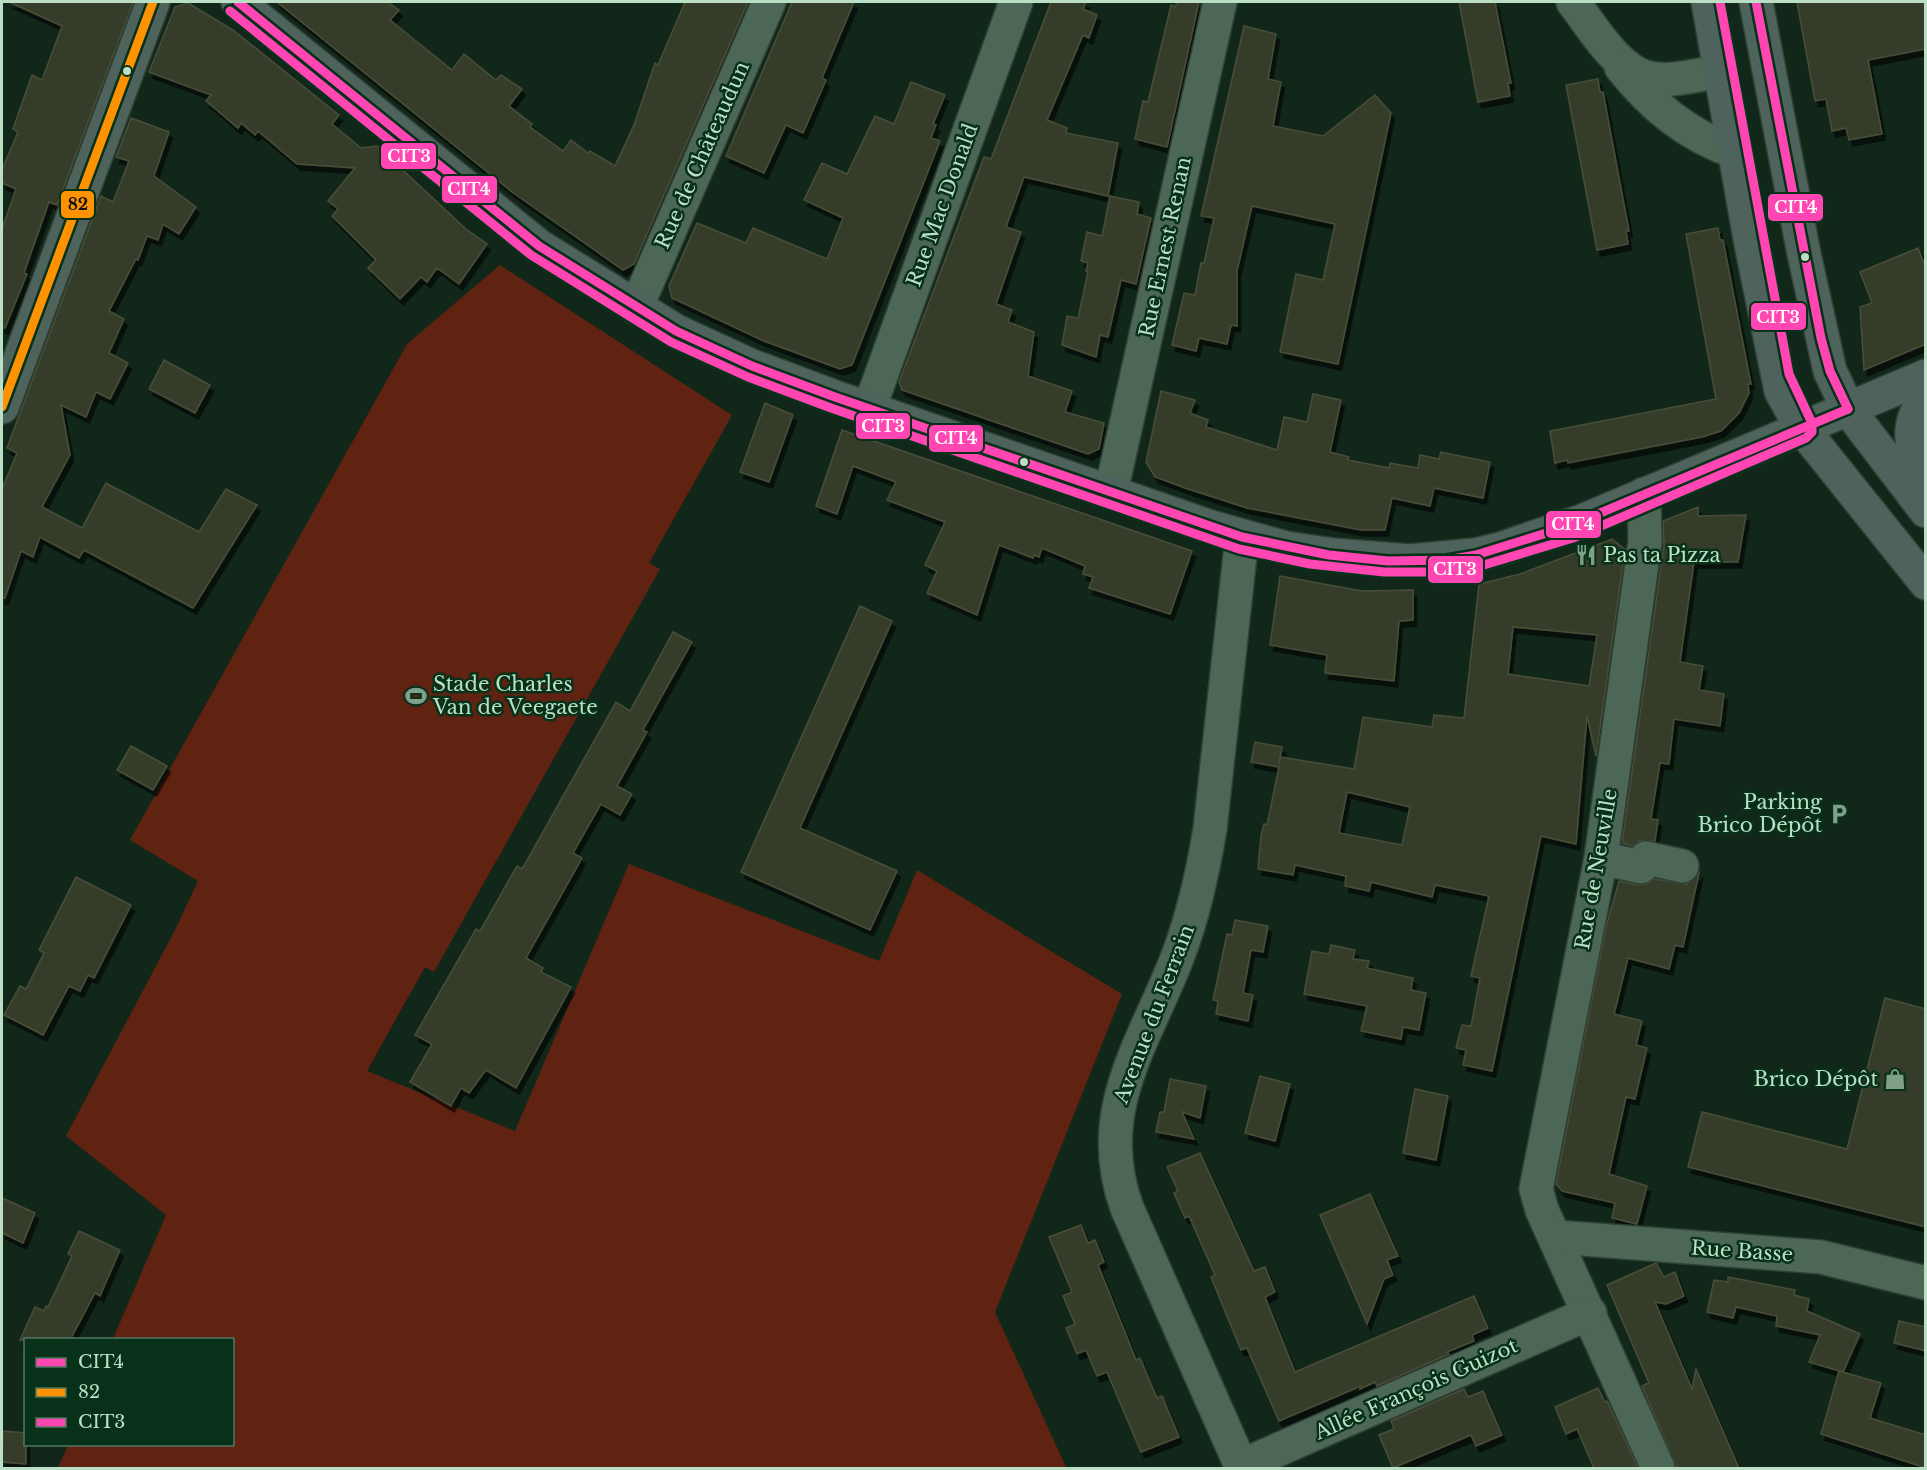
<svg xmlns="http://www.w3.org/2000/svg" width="1927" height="1470" viewBox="0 0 1927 1470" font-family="'Libre Baskerville',serif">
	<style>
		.green { fill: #602211 }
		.building { fill: #363e2b; stroke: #494e38; stroke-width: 1.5; fill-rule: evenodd; filter: url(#shadow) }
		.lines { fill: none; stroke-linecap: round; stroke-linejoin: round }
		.minor-casing { stroke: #2f4135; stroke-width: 36 }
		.major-casing { stroke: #2f4135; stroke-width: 36 }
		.minor { stroke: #4d6757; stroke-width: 33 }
		.major { stroke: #4d635b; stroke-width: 33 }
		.bus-1-casing { stroke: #073119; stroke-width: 14 }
		.bus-2-casing { stroke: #073119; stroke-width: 14 }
		.bus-3-casing { stroke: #073119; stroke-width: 14 }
		.bus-1 { stroke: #ff46b3; stroke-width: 9 }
		.bus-2 { stroke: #ff9200; stroke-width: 9 }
		.bus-3 { stroke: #ff46b3; stroke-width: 9 }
		.bus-dot { fill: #bbdfc5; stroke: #073119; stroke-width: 2 }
		.labels { text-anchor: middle; stroke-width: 5; stroke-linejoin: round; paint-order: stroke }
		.street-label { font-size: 20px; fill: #bbdfc5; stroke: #073119 }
		.poi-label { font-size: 20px; fill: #bbdfc5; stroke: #073119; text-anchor: start }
		.line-badge { stroke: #073119; stroke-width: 2 }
		.badge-label { font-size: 16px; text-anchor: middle; font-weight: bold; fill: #fff }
		.pale-badge-label { font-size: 16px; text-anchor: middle; font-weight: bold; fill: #111 }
	</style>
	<defs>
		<filter id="shadow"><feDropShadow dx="3.5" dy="6" stdDeviation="0" flood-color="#0009"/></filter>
	</defs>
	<rect width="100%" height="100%" fill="#11271a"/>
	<polygon class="green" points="500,265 732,415 649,563 660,569 434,972 425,967 367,1071 515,1131 629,864 879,961 917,870 1122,994 995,1312 1066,1467 1072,1468 58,1468 68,1445 232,1444 232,1340 113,1339 166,1215 66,1136 175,930 198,881 130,840 407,344"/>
	<g class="building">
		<polygon points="9,2 133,2 57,205 49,202 24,273 27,274 5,328 2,327 2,229 16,189 2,183 2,170 18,132 13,129 32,75 42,80 62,26"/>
		<polygon points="277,2 387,2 399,10 390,20 452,70 464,54 496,80 501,75 522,89 509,106 532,124 530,127 563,151 571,140 588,153 590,151 615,166 634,125 655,63 658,65 685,2 748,2 634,264 623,270 512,192"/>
		<polygon points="792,2 854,2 822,78 826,80 803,133 786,125 764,173 726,156"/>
		<polygon points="1051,2 1086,2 1083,9 1097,15 1089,38 1083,35 1047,120 1067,128 1066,133 1118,143 1108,196 1024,177 1006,227 1021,232 996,304 1012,310 1008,322 1034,332 1028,376 1072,391 1065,412 1104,423 1099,449 1088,454 902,390 899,382 984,157 991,159"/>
		<polygon points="1177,2 1199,2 1167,147 1135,139 1143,101 1148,102 1171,5 1175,7"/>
		<polygon points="1459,2 1495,2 1511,83 1508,83 1510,96 1478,102"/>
		<polygon points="1797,2 1926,2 1926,49 1868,60 1882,134 1849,140 1846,128 1832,131 1826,99 1815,101"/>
		<polygon points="188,3 233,30 339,115 332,124 361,148 377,146 466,229 487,244 459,284 437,268 427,282 421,277 400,299 368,268 376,260 332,216 338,209 328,201 355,168 297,164 258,131 255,135 241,123 238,128 206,101 211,95 149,72 175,7"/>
		<polygon points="1244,26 1276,34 1268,79 1281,82 1273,126 1323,136 1375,95 1391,113 1338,364 1280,352 1296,274 1323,280 1335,224 1252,206 1237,271 1237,326 1231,325 1227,344 1199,338 1196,351 1172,345 1184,293 1195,295 1201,263 1204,263 1214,218 1201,216"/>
		<polygon points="1598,79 1600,92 1603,92 1629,231 1626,231 1628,244 1597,250 1566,85"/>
		<polygon points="911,82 945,95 933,124 936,125 931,138 940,141 852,365 840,369 764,341 672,298 669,286 697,223 746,243 753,228 827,259 843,218 804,200 822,163 847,174 875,116 894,124"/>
		<polygon points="131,118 169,132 154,176 196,207 179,234 163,224 158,240 147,236 138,260 136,259 109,311 124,319 109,353 128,363 110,399 96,392 86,417 61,405 70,455 42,507 82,528 106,483 199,532 226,489 257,505 193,608 84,550 79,558 40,537 33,557 21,551 5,598 2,598 2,489 17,453 7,448 101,196 113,202 129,161 116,157"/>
		<polygon points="1110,196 1139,202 1137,214 1151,218 1136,284 1121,280 1108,337 1100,335 1096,357 1062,345 1067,316 1078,318 1088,272 1086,271 1088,263 1081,261 1087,232 1102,236"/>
		<polygon points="1718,228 1720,240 1723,240 1751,384 1748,384 1749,393 1739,413 1721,431 1702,437 1568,463 1567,460 1555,463 1550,431 1716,399 1686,234"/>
		<polygon points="1918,248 1926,269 1926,344 1864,370 1860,307 1872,303 1860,272"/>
		<polygon points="164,360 210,385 195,413 149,389"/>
		<polygon points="1161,391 1195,400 1190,413 1208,420 1206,427 1277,450 1284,417 1307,422 1313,394 1341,400 1330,452 1349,457 1348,460 1389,468 1390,463 1418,468 1420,455 1439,459 1441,452 1490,462 1483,498 1434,488 1430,506 1392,498 1385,530 1361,530 1247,508 1185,488 1155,477 1146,462"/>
		<polygon points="765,403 793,415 769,482 740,472"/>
		<polygon points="842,430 1192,551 1170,614 1089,588 1093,577 1083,574 1085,566 1042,548 1039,557 1034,555 1033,558 999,545 977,615 927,593 937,571 925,565 945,522 887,500 896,482 853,466 837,514 816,506"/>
		<polygon points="1698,507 1698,516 1746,515 1738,562 1694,562 1680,662 1703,666 1699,690 1724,694 1720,726 1674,719 1669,764 1660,763 1651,819 1658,820 1655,841 1639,841 1633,846 1622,843 1664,545 1663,521"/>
		<path d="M1612,539l13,10 -29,207 -9,-40 -11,128 -35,-8 -49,235 -29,-6 3,-15 -10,-2 6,-23 9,1 9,-48 -9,-2 18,-80 -54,-11 -3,12 -61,-15 -2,9 -24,-5 1,-10 -51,-11 -2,10 -35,-6 3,-33 3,-12 3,1 12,-58 -28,-5 4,-20 27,5 -3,17 2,-7 73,12 9,-52 69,10 2,-12 30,3 15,-134 41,-10zM1513,627l84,8 -8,51 -81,-12zM1347,792l63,15 -8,38 -63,-12z"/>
		<polygon points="1280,576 1362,591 1413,590 1413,620 1399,621 1394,681 1325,673 1327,655 1270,645"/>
		<polygon points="860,606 892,621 800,828 897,871 870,930 741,872"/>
		<polygon points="673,632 692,642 643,730 647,732 617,786 632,794 620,815 601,804 573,853 582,858 526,958 543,968 541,972 571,987 516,1088 486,1070 469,1093 461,1088 451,1106 410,1082 432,1044 415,1035 476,929 480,931 517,866 522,869 616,702 630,711"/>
		<polygon points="131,746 167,766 153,790 117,770"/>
		<polygon points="1699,873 1683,947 1675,945 1669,969 1628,958 1614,1014 1642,1021 1636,1045 1647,1048 1635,1099 1626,1097 1609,1174 1647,1186 1637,1224 1612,1218 1615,1203 1562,1191 1556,1184 1606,927 1619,881 1638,885 1648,884 1654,879 1687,884"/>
		<polygon points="76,877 131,905 94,978 88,975 80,991 69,986 43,1035 4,1015 20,986 26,989 44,953 39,950"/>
		<polygon points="1235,920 1268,926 1263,952 1251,950 1243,993 1253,995 1248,1021 1216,1014 1218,1001 1213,1000 1227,934 1232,935"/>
		<polygon points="1331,945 1355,950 1353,959 1369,961 1367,968 1413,978 1411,990 1426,993 1419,1030 1403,1027 1401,1039 1361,1031 1367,1006 1304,994 1312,951 1329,954"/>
		<polygon points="1885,998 1926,1009 1926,1227 1688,1167 1702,1112 1847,1149"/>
		<polygon points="1260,1076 1290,1084 1275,1141 1245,1133"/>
		<polygon points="1170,1079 1206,1086 1200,1118 1182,1112 1194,1139 1156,1132 1160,1112 1164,1112"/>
		<polygon points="1415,1089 1448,1096 1436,1160 1403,1153"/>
		<polygon points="1200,1153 1254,1271 1265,1267 1275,1292 1265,1297 1295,1372 1474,1296 1488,1328 1472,1335 1474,1341 1447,1352 1449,1354 1377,1386 1375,1382 1360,1389 1361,1386 1279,1421 1247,1348 1241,1350 1211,1277 1215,1275 1189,1216 1185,1218 1174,1193 1178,1191 1167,1167"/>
		<polygon points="1370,1194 1398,1256 1387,1260 1393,1275 1384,1279 1367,1324 1320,1215"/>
		<polygon points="2,1198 35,1213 23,1243 2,1233"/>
		<polygon points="1081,1225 1088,1243 1095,1240 1104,1262 1098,1265 1136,1360 1140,1358 1157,1398 1162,1396 1179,1437 1141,1452 1107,1372 1097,1376 1086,1350 1077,1354 1066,1328 1075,1324 1063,1296 1072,1292 1049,1237"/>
		<polygon points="79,1231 120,1250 100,1296 95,1293 70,1340 20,1340 35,1307 44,1311 46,1306 48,1307 72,1256 68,1254"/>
		<polygon points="1656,1263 1664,1277 1675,1272 1684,1296 1666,1304 1655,1302 1692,1389 1696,1369 1739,1468 1677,1468 1642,1386 1649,1383 1607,1285"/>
		<polygon points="1728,1277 1795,1290 1794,1295 1809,1299 1807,1311 1860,1334 1843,1372 1809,1362 1820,1335 1776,1326 1777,1316 1736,1307 1733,1318 1707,1312 1714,1280 1728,1282"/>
		<polygon points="1899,1321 1926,1327 1926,1351 1894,1343"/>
		<polygon points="1839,1371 1881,1383 1870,1418 1926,1435 1926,1468 1821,1434"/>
		<polygon points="1598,1388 1605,1402 1607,1401 1638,1468 1594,1468 1577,1429 1566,1434 1555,1407"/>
		<polygon points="1464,1389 1468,1397 1483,1391 1502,1435 1476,1446 1471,1435 1393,1468 1379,1435 1394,1429 1391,1421"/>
		<polygon points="3,1431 26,1433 26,1464 2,1462"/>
	</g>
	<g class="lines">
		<defs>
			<g id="minor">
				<path d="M1573,2c18,23 38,58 65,72 23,12 58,1 83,-3"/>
				<path d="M1621,67c31,39 66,68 114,85"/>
				<polyline points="636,308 769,2"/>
				<polyline points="869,409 1016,2"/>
				<polyline points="1111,492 1220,2"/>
				<polyline points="1644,494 1645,542 1601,858 1536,1189 1542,1210 1658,1468"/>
				<polyline points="1601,858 1641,867 1646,858 1682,866"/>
				<polyline points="1556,1237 1821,1257 1926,1283"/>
				<polyline points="1241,1466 1590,1313"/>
				<path d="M1242,1468l-115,-260c-36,-98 19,-167 52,-255 15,-40 24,-82 31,-124l32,-292"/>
			</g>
			<g id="major">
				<polyline points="238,2 539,246 676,331 752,366 835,397 1211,527 1286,548 1333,555 1410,561 1475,555 1500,549 1582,521 1926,376"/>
				<polyline points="1708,2 1751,244 1781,391 1801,427 1926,583"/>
				<polyline points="1756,2 1804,254 1830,371 1848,409 1926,511"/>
				<path d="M1926,397c-20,27 -18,50 0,78"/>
				<polyline points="2,407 153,2"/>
			</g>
		</defs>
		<use href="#minor" class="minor-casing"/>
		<use href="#major" class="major-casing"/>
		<use href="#minor" class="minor"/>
		<use href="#major" class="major"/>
		<defs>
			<g id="bus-1">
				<polyline points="238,2 539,246 676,331 752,366 835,397 1242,537 1329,555 1388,561 1447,560 1476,555 1569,526 1848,409"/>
				<polyline points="1756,2 1821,338 1830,371 1848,409"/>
			</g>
			<polyline id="bus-2" points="2,407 153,2"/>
			<polyline id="bus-3" points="230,11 531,255 671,342 748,377 831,408 1239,549 1310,564 1384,572 1430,572 1477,567 1573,538 1806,438 1812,432 1812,423 1789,374 1720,2"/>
		</defs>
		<use href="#bus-1" class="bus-1-casing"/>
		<use href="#bus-2" class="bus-2-casing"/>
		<use href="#bus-3" class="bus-3-casing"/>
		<use href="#bus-1" class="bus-1"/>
		<use href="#bus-2" class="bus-2"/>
		<use href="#bus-3" class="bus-3"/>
	</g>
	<defs>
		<symbol id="restaurant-bare" viewBox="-9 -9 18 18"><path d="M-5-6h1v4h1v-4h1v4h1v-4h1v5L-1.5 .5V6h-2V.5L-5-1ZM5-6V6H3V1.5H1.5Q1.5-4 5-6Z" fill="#809f89" stroke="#073119" stroke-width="2.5" paint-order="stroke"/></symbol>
		<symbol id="stadium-bare" viewBox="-9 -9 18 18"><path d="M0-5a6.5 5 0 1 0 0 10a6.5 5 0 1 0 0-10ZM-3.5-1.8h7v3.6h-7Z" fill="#809f89" stroke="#073119" stroke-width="2.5" paint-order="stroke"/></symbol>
		<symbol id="parking-bare" viewBox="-9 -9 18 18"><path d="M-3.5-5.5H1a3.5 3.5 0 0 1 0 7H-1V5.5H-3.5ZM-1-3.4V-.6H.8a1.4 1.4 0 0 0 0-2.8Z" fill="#809f89" stroke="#073119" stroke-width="2.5" paint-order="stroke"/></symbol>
		<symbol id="shop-bare" viewBox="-9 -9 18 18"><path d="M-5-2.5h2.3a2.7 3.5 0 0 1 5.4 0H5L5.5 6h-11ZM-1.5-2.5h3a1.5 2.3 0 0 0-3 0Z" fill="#809f89" stroke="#073119" stroke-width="2.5" paint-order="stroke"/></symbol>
	</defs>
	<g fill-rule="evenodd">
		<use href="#restaurant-bare" x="1571" y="540" width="30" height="30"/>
		<use href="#stadium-bare" x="401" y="681" width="30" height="30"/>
		<use href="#parking-bare" x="1824" y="799" width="30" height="30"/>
		<use href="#shop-bare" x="1880" y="1064" width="30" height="30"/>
	</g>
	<g class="bus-dot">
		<circle cx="127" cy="71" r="5"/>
		<circle cx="1805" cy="257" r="5"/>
		<circle cx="1024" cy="462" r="5"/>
	</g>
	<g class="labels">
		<g class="street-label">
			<text transform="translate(702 155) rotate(-66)" y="7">Rue de Châteaudun</text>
			<text transform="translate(942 205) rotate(-70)" y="7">Rue Mac Donald</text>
			<text transform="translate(1165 247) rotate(-78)" y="7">Rue Ernest Renan</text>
			<text transform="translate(1596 869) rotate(-80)" y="7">Rue de Neuville</text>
			<text transform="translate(1154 1014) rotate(-69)" y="7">Avenue du Ferrain</text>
			<text transform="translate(1742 1251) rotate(4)" y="7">Rue Basse</text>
			<text transform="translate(1416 1389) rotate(-24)" y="7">Allée François Guizot</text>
		</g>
		<g class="poi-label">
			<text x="1603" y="562">Pas ta Pizza</text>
			<text x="433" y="691">Stade Charles<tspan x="433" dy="23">Van de Veegaete</tspan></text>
			<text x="1822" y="809" text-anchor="end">Parking<tspan x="1822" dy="23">Brico Dépôt</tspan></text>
			<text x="1878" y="1086" text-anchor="end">Brico Dépôt</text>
		</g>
	</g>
	<g class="line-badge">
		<rect x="380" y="142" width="57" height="28" rx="6" fill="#ff46b3"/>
		<rect x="441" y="175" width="57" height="29" rx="6" fill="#ff46b3"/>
		<rect x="60" y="190" width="35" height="29" rx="6" fill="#ff9200"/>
		<rect x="1767" y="193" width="57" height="29" rx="6" fill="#ff46b3"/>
		<rect x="1750" y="302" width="57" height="29" rx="6" fill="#ff46b3"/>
		<rect x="855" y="412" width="56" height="28" rx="6" fill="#ff46b3"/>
		<rect x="928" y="424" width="56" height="29" rx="6" fill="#ff46b3"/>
		<rect x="1545" y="510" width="57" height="29" rx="6" fill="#ff46b3"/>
		<rect x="1427" y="555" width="57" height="29" rx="6" fill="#ff46b3"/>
	</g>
	<g class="badge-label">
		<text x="409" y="162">CIT3</text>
		<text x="469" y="195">CIT4</text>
		<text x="1796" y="213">CIT4</text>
		<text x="1778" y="323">CIT3</text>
		<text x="883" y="432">CIT3</text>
		<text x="956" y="444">CIT4</text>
		<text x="1573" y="530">CIT4</text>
		<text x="1455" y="575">CIT3</text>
	</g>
	<g class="pale-badge-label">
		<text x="78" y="210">82</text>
	</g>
	<rect width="1927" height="1470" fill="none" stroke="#bbdfc5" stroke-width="6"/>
	<rect x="24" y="1338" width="210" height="108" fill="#073119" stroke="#4f775e" stroke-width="1.5"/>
	<rect x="36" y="1358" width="30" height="9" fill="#ff46b3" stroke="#4f775e" stroke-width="1.5"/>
	<text x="78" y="1368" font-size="18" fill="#bbdfc5">CIT4</text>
	<rect x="36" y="1388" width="30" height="9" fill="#ff9200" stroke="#4f775e" stroke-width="1.5"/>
	<text x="78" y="1398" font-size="18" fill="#bbdfc5">82</text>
	<rect x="36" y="1418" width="30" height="9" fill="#ff46b3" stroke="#4f775e" stroke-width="1.5"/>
	<text x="78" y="1428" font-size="18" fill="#bbdfc5">CIT3</text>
</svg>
